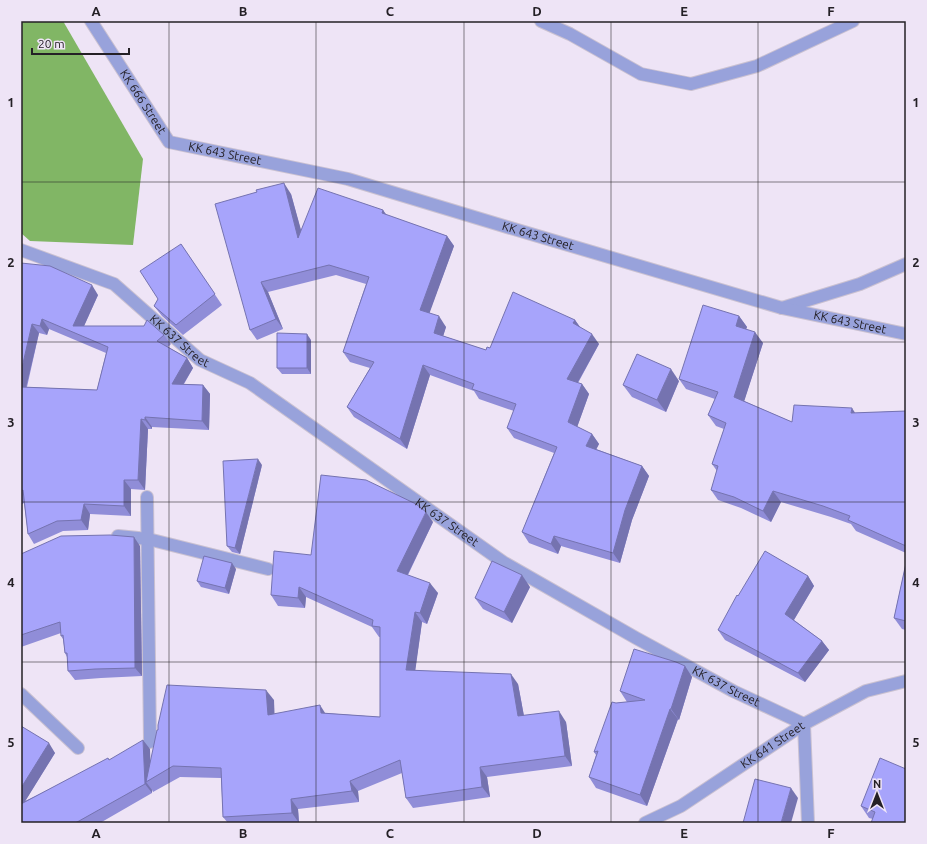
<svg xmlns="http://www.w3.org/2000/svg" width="927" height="844" viewBox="0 0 927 844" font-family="Ubuntu,sans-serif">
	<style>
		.forest { fill: #81b665 }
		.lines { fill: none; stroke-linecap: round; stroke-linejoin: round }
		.service-casing { stroke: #cac1d1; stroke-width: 14 }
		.minor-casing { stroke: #cac1d1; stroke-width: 14 }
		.service { stroke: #98a2db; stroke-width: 12 }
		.minor { stroke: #98a2db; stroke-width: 12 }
		.wall { fill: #908dd8; fill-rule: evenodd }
		.shaded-wall { fill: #7573b0 }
		.building { fill: #a7a4fb; stroke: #7573b0 }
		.grid { fill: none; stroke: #242026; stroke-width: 1; stroke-opacity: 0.55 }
		.labels { text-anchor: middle; stroke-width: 3; stroke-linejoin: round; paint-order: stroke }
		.street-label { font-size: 12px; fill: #242026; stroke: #eee4f6 }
		.neatline { fill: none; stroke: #242026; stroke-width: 1.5 }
		.grid-label { font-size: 13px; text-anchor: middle; font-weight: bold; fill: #242026 }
	</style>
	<rect width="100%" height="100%" fill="#eee4f6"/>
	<polygon class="forest" points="21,21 63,21 143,159 133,245 30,241 21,233"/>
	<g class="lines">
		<defs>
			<g id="service">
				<polyline points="541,21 570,34 641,74 691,84 757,66 853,21"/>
				<polyline points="782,308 860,284 906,264"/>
				<polyline points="21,694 78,748"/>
			</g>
			<g id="minor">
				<path id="s1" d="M91,21l78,121 179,37 159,48 275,81 124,26"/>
				<path id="s2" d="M21,250l93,34 86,76 50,23 253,179 133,76 97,53 71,33 4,99"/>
				<polyline points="147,497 150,742"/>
				<polyline points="118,536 148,539 268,569"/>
				<path id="s3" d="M645,823l36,-17 123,-82 62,-33 40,-10"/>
			</g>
		</defs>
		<use href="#service" class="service-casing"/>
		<use href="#minor" class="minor-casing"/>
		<use href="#service" class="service"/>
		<use href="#minor" class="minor"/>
	</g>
	<g class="wall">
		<polygon points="257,192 291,194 301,231 383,210 386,215 447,236 454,246 429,313 446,327 443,336 486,350 490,348 575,320 580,327 599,344 578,383 582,384 589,394 577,427 592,434 599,444 596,449 642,466 649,476 632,520 620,563 561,546 558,554 529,543 522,532 554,453 514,438 507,428 514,411 479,399 474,391 430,375 407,449 354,417 347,407 370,368 350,362 343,352 366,284 336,275 268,292 283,329 257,340 250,330"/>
		<polygon points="181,244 222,305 183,335 162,316 154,306 158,299"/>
		<path d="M21,263l77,32 -14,31 80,9 7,9 -3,3 19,11 6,10 -9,16 19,1 7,9 -1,36 -57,-3v2h-4l-3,61 -14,-1v27l-41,-2 -2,16 -25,1 -29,13 -6,-10 -4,-31 -3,2zM49,329l57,24 -9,37 -70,-3 12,-54 8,2z"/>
		<polygon points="739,316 747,327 746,329 763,343 744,401 792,422 855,413 906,411 906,553 856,531 851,524 831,517 781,502 771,522 741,508 718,500 711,490 717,471 712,464 724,429 716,426 708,415 715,399 686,389 679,379"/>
		<polygon points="311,340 311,374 282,374 277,368"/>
		<polygon points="679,381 666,412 632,397 623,385"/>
		<polygon points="262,465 240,554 232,552 227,546"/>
		<polygon points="433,522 408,575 438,593 427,624 422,622 415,670 518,684 524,716 566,722 572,766 487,777 490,797 413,808 406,798 402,773 358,791 359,802 298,809 299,823 228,823 223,817 221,778 180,777 153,792 152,790 152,793 100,823 21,823 21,726 55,753 25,801 109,760 150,749 150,761 274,700 274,714 325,713 380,717 380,637 379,637 372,627 306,597 305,608 278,606 271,595 311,555"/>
		<polygon points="140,546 142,676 101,678 75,680 68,671 67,657 65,653 63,639 61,636 61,633 21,647 21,554"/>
		<polygon points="906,563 906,630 902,629 894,618"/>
		<polygon points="236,569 229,594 201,587 197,581"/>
		<polygon points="808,576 814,586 794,620 822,641 829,650 805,682 725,640 718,630 738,596"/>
		<polygon points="530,587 512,623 483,609 475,598"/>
		<polygon points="685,666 692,677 679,720 678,719 647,806 596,788 589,777 596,755 594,752 616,703 627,702 620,691"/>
		<polygon points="906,769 873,819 869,818 861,806"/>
	</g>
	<g class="shaded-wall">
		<polygon points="284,183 291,194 306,248 298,238"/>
		<polygon points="383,210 390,220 382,213"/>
		<polygon points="447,236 454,246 427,320 420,310"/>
		<polygon points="261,282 268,292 283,329 276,319"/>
		<polygon points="92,285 98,295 80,335 73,326"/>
		<polygon points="439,316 446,327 441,343 434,333"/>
		<polygon points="739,316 747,327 743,336 736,326"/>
		<polygon points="42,319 49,329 47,335 40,326"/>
		<polygon points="575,320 582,330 573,323"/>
		<polygon points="32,324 39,333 24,396 21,391 21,372"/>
		<polygon points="755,332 763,343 742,408 734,397"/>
		<polygon points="307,334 311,340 311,374 307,368"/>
		<polygon points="592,334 599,344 574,389 567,379"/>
		<polygon points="187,358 193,368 178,393 172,384"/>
		<polygon points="423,365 430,375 407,449 400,439"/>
		<polygon points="671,369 679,381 666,412 657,400"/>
		<polygon points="582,384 589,394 575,433 568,422"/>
		<polygon points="203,385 210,394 209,430 202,421"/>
		<polygon points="852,408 859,419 851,413"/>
		<polygon points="145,417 152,427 152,429 145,420"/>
		<polygon points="141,419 148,429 145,490 138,480"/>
		<polygon points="592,434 599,444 593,456 586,446"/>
		<polygon points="258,459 262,465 240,554 235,548"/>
		<polygon points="642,466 649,476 632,520 620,563 613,553 625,510"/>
		<polygon points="124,480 131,489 131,516 124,506"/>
		<polygon points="773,491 781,502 771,522 763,511"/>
		<polygon points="84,504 90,514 88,530 81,520"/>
		<polygon points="426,512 433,522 404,582 397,571"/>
		<polygon points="554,536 561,546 558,554 551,544"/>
		<polygon points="134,537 140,546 142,676 135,668"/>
		<polygon points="232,563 236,569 229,594 225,588"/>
		<polygon points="522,575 530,587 512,623 504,612"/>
		<polygon points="808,576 814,586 792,623 785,614"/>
		<polygon points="430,583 438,593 427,624 420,613"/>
		<polygon points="299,587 306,597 305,608 298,598"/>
		<polygon points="415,612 422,622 414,680 406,670"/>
		<polygon points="822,641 829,650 805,682 798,673"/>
		<polygon points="685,666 692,677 679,720 671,709"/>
		<polygon points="511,674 518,684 526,727 518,716"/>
		<polygon points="266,690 274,700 275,726 268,715"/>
		<polygon points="320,705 327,716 321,713"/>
		<polygon points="670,709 678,719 647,806 640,795"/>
		<polygon points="559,711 566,722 572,766 565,756"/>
		<polygon points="143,740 150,749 151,779 146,782 152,790 152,793 145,784"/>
		<polygon points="49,743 55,753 21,808 21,788"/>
		<polygon points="480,767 487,777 490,797 482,787"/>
		<polygon points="350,781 358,791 359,802 352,791"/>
		<polygon points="791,788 798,798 791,823 781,823"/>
		<polygon points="291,799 298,809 299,823 292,813"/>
	</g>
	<g class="building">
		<polygon points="284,183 298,238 318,188 383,210 382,213 447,236 420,310 439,316 434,333 486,350 487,347 490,348 513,292 575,320 573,323 592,334 567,379 582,384 568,422 592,434 586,446 642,466 625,510 613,553 554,536 551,544 522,532 557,447 507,428 516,404 472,389 474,384 423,365 400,439 347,407 374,362 343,352 369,277 329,265 261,282 276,319 250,330 215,204 257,192 256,190"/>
		<polygon points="181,244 215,294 176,325 154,306 158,299 140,271"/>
		<polygon points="21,263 50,266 92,285 73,326 144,326 147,320 164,335 157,341 187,358 172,384 203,385 202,421 145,417 145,420 141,419 138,480 124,480 124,506 84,504 81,520 57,521 28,534 23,490 21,491 21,387 97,390 108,347 42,319 40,326 32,324 21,372"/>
		<polygon points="703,305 739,316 736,326 755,332 734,397 792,422 794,405 852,408 851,413 906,411 906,546 848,520 850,516 823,506 773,491 763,511 734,497 711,490 718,466 712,464 726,423 708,415 718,392 679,379"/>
		<polygon points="277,333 307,334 307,368 277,368"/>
		<polygon points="637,354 671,369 657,400 623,385"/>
		<polygon points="258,459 235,548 227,546 223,461"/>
		<polygon points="321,475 366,480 416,504 426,512 397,571 430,583 420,613 415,612 406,670 511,674 518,716 559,711 565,756 480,767 482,787 406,798 400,760 350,781 352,791 291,799 292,813 223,817 221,768 173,766 146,782 157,730 158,730 158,725 167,685 266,690 268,715 320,705 321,713 380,717 380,627 372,626 373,620 299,587 298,598 271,595 274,551 311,555"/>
		<polygon points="110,535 134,537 135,668 95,669 68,671 67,653 65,653 63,635 61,636 60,622 21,635 21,554 61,536"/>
		<polygon points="765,551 808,576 785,614 822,641 798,673 718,630 737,595 738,596"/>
		<polygon points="204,556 232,563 225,588 197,581"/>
		<polygon points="492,561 522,575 504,612 475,598"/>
		<polygon points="906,563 906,621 894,618"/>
		<polygon points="634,649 676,662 685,666 671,709 670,709 640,795 589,777 598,751 594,752 612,702 616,703 645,700 620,691"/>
		<polygon points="21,726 49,743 21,788"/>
		<polygon points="143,740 145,784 79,821 75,823 21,823 21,804 108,758 109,760"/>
		<polygon points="880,758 906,769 906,823 871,823 875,812 861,806"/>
		<polygon points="755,779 791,788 781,823 743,823"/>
	</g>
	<path class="grid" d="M169,21v802M316,21v802M464,21v802M611,21v802M758,21v802M21,182h885M21,342h885M21,502h885M21,662h885"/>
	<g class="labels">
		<g class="street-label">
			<text dy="4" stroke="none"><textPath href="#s1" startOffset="96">KK 666 Street</textPath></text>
			<text dy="4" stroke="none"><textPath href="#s1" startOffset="201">KK 643 Street</textPath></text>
			<text dy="4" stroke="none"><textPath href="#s1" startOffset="525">KK 643 Street</textPath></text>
			<text dy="4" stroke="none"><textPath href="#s1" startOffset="849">KK 643 Street</textPath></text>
			<text dy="4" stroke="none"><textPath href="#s2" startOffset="186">KK 637 Street</textPath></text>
			<text dy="4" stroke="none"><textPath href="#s2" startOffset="510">KK 637 Street</textPath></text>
			<text dy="4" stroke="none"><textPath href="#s2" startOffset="834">KK 637 Street</textPath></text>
			<text dy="4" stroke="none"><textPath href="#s3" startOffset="150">KK 641 Street</textPath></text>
		</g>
	</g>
	<rect width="927" height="844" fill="none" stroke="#eee4f6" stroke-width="44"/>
	<g transform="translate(877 794)" stroke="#eee4f6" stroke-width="3" paint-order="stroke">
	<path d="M0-3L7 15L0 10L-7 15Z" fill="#242026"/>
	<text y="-6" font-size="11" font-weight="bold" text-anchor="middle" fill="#242026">N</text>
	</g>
	<path d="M32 48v6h97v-6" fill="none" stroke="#242026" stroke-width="2"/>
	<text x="38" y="48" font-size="12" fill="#242026" stroke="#eee4f6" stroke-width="3" paint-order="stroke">20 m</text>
	<rect x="22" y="22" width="883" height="800" class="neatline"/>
	<g class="grid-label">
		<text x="96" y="16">A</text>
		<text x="243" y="16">B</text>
		<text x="390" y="16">C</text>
		<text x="537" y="16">D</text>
		<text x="684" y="16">E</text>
		<text x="831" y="16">F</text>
		<text x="11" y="107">1</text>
		<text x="916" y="107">1</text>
		<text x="11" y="267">2</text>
		<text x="916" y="267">2</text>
		<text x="11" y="427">3</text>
		<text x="916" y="427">3</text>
		<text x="11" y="587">4</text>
		<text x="916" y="587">4</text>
		<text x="11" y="747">5</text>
		<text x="916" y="747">5</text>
		<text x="96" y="838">A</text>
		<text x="243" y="838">B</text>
		<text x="390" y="838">C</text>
		<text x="537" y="838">D</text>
		<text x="684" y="838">E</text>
		<text x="831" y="838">F</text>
	</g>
</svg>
